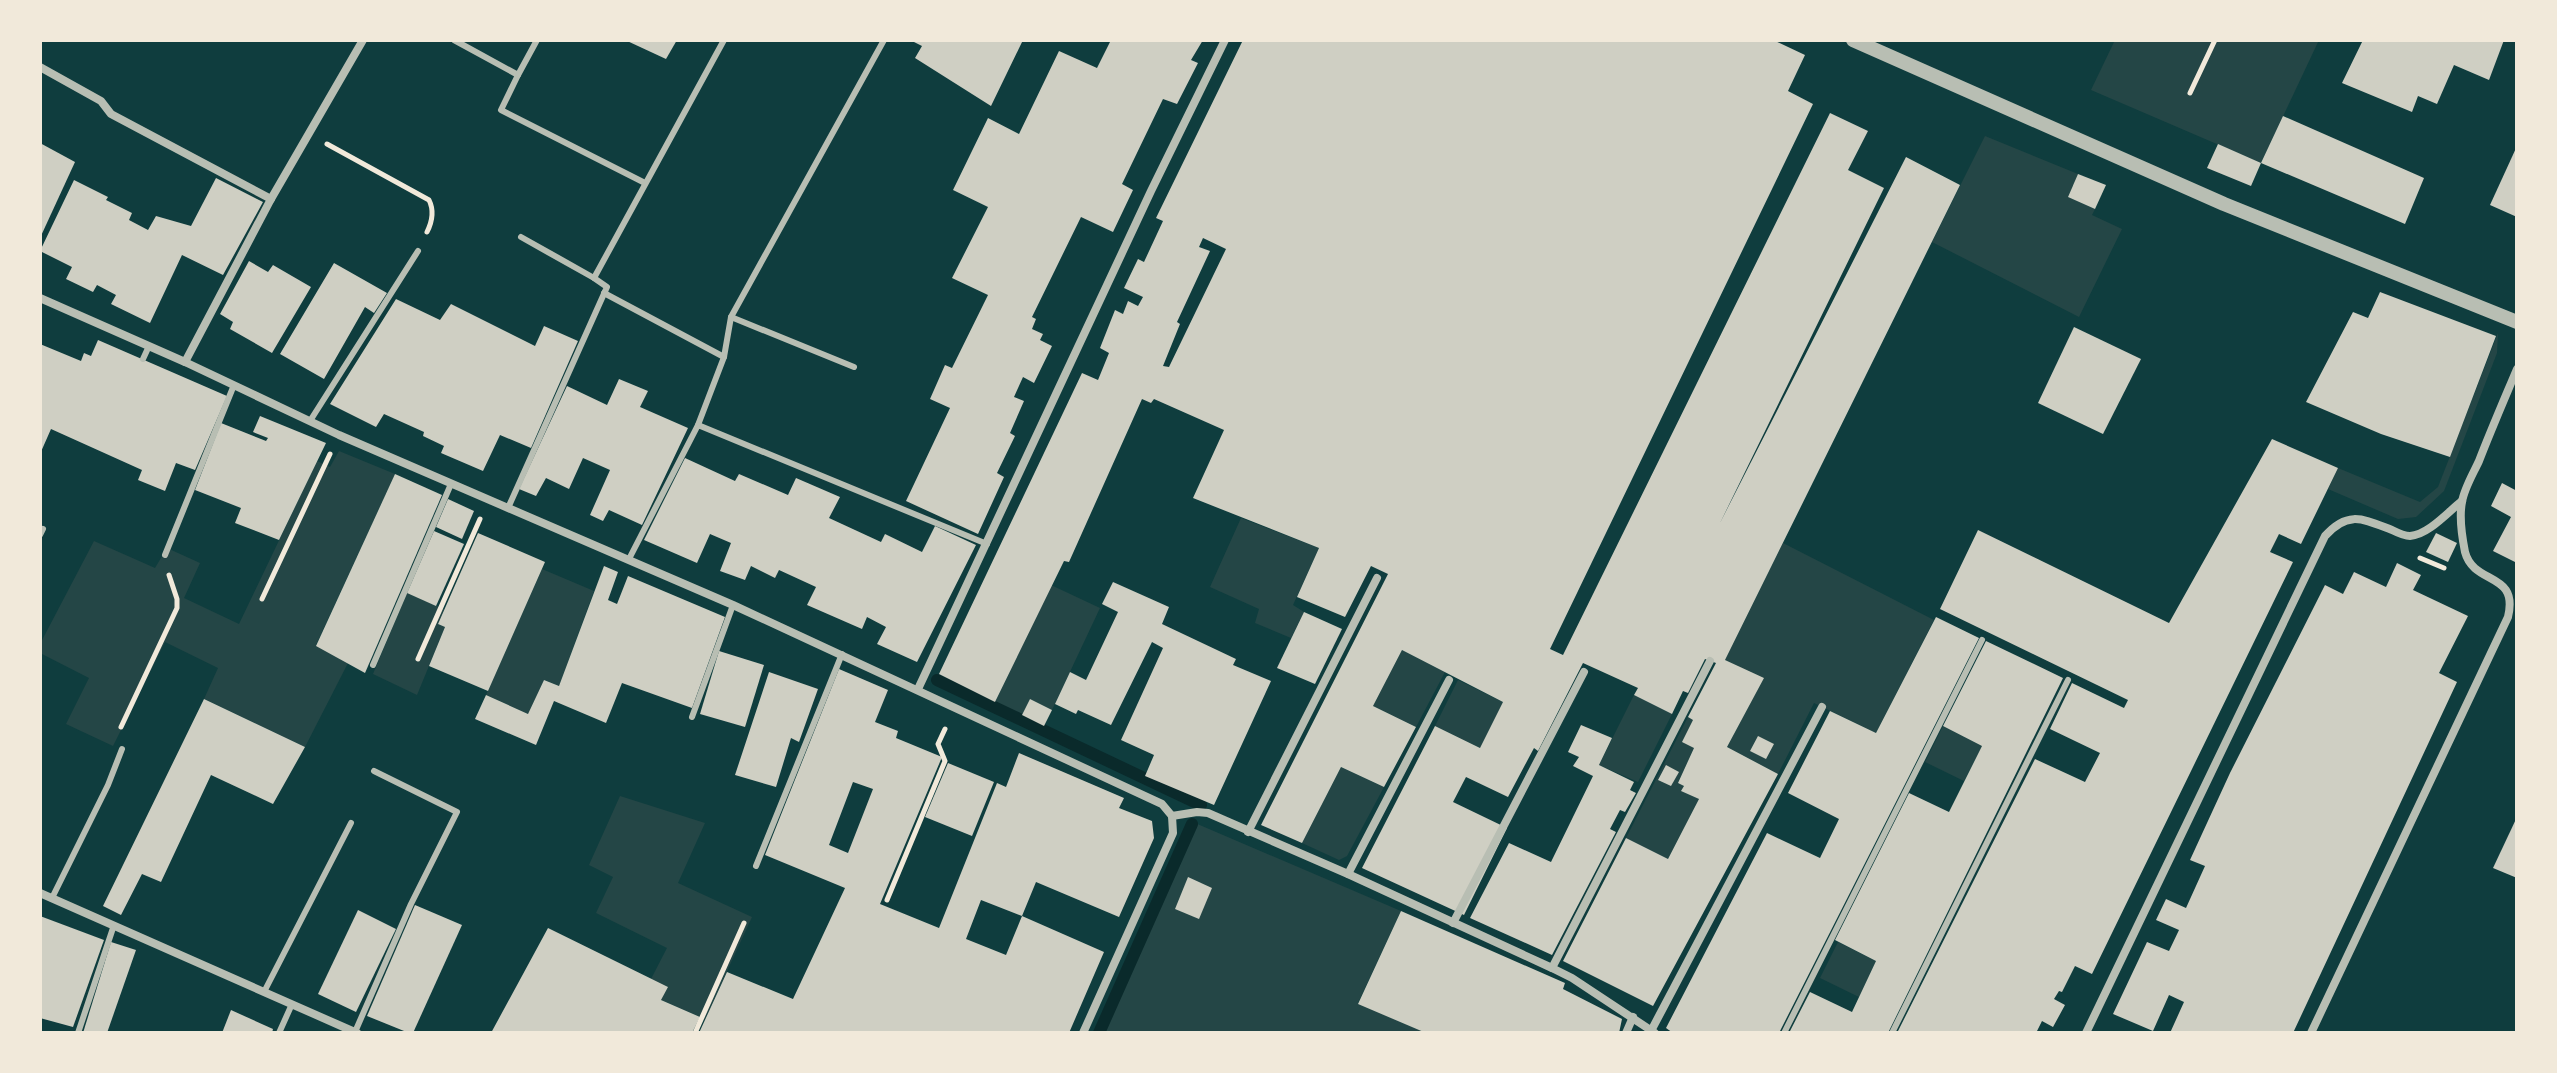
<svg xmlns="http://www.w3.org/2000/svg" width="2557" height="1073" viewBox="0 0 2557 1073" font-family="'Golos Text',sans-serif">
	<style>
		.green { fill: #244646 }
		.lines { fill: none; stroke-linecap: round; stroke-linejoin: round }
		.stream { stroke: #0a2a2b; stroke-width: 12 }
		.building { fill: #cfcfc3; fill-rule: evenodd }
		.path { stroke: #f1e9da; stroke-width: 5 }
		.service { stroke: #b8beb3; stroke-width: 6 }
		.minor { stroke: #b8beb3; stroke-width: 8 }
		.tertiary { stroke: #b8beb3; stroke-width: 14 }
	</style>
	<rect width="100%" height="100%" fill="#0f3d3e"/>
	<g class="green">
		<polygon points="2115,40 2319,40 2261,163 2091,90"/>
		<polygon points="1985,136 2078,174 2068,197 2095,209 2092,215 2122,229 2079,317 1932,242"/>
		<polygon points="2498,333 2497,353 2444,491 2416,517 2398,519 2328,489 2338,468 2420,502 2438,487"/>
		<polygon points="339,451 395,474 316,645 348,663 305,747 204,699 218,668 165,642 113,746 66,724 89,678 40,653 40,644 94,541 155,568 167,548 200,563 184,598 239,624 317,461 330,467"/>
		<polygon points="1241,518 1319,548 1293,605 1304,612 1291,638 1255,623 1259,609 1210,587"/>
		<polygon points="1783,543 1934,620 1876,733 1814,703 1778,774 1727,747 1763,679 1725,660"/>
		<polygon points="542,569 594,591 559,686 544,680 528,714 486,695"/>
		<polygon points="1051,585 1100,608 1052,710 1030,699 1022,715 995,702"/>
		<polygon points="407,593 444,609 438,624 445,627 417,695 373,674"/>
		<polygon points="1402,650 1445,672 1416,727 1373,706"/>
		<polygon points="1458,680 1503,702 1480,748 1435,726"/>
		<polygon points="1634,695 1672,714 1638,782 1599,765"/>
		<polygon points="1688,717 1693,720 1694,748 1678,783 1684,786 1682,791 1699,799 1668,859 1626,838"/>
		<polygon points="1943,726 1982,746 1964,781 1925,762"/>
		<polygon points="1341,767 1384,787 1347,856 1339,860 1302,843"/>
		<polygon points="620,796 705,823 678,883 752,917 705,1019 661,1000 667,987 651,979 667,948 596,913 613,877 589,865"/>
		<polygon points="1195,823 1401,911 1358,1003 1426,1033 1103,1033"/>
		<polygon points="1838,942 1876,961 1859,997 1820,978"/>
	</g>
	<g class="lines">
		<g class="stream">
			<polyline points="937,680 1201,805"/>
			<polyline points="1099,1033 1192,824"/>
		</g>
	</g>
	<g class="building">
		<polygon points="625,40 677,40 666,59"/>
		<polygon points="910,40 1023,40 991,106 915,58 922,46"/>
		<polygon points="1111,40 1203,40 1191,60 1198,63 1177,104 1163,99 1122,184 1133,190 1113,232 1081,217 1032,317 1036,319 1032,329 1043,334 1040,340 1052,346 1034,383 1023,377 1014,397 1024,401 1010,433 1015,436 997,473 1004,477 978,534 906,501 950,408 930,399 945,365 952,368 988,295 952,278 988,207 953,190 988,118 1019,134 1059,51 1097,68"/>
		<path d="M1243,40h530l32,15 -17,36 25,13 -263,545 13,6 267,-542 38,18 -20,39 36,18 -164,335 186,-366 54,28 -235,475 39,18 -37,69 51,27 -125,232 -90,-45 63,-123 42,21 17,-33 14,-27 -18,-8 3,-5 -6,-3 16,-35 -12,-6 11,-22 -5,-3 28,-54 -11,-4 -17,34 -5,-2 -11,23 -38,-19 4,-7 -55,-25 -45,88 -4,-3 -26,49 -42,-20 -13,25 54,26 -43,87 -102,-47 73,-142 45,22 23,-46 -101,-52 -29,56 43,21 -32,60 -43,-20 -39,76 -41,-18 127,-251 -17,-8 -26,51 -48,-20 22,-49 -126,-50 31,-68 -70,-31 -3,4 -9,-4 -73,163 -5,-1 -69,141 -56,-28 143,-301 16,7 11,-27 -9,-5 15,-38 8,4 5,-13 10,5 5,-9 -19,-9 14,-29 6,3 19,-41 -7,-3zM1203,238l23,11 -57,118 -6,-1 17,-42 -3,-2 33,-71 -11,-4z"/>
		<polygon points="2363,40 2504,40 2489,80 2454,65 2437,104 2418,96 2412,112 2342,83"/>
		<polygon points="2283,116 2424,178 2405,224 2261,163 2251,186 2207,168 2218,144 2261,163"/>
		<polygon points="40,143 75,162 40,238"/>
		<polygon points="2517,146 2517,217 2490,205"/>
		<polygon points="2078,174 2106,185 2095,209 2068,197"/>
		<polygon points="216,178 263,202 223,275 182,255 150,323 111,304 116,295 97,285 93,292 66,279 72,267 40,251 74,180 108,197 106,200 132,213 129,220 148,230 156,216 191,226"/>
		<polygon points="249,261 268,272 273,265 311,287 272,353 230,329 233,322 220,314"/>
		<polygon points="334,263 387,293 374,313 365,307 324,379 280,354"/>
		<polygon points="2380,292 2496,336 2450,457 2381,434 2306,402 2353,312 2368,318"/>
		<polygon points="396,299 440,320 451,304 535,346 544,326 578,341 531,448 500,435 483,471 441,453 444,446 423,436 424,432 384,414 376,427 330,404"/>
		<polygon points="2074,327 2141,359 2103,434 2038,403"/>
		<polygon points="98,340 227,396 195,470 176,463 165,491 138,480 142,470 51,429 40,454 40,344 81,361 84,353 91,356"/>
		<polygon points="619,379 648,391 640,407 688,428 642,525 609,510 603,521 590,515 610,470 583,458 569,489 546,478 536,496 519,489 567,386 607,405"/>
		<polygon points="260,416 326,443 279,540 235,523 241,508 195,490 221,423 266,441 268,438 253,432"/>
		<polygon points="2272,439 2338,468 2301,544 2279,534 2270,552 2293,562 2092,974 2075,966 2062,992 2059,991 2054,999 2065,1005 2053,1027 2042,1021 2036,1033 1897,1033 2035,759 2085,782 2100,753 2050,729 2072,683 2124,708 2128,700 1940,609 1978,530 2169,623"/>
		<polygon points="685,458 735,481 739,474 788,495 796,478 840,497 829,518 881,542 885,534 922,552 935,526 976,545 917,662 877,644 886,627 867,617 862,629 807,605 816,587 779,570 775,578 751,566 745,580 720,571 731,543 710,534 697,563 644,540"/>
		<polygon points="395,474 442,495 365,673 316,646"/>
		<polygon points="2502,483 2517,491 2517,563 2493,551 2511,517 2491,506"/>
		<polygon points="448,499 474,511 462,539 436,527"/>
		<polygon points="434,531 464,544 436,606 407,593"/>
		<polygon points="478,533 545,562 488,691 429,666 445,627 438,624"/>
		<polygon points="2436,533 2457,543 2448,562 2426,552"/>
		<polygon points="2397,563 2421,575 2413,590 2468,616 2439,673 2457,682 2293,1033 2170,1033 2184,1002 2169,995 2153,1031 2113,1014 2147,942 2169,951 2179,930 2156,920 2166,899 2186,908 2205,866 2190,860 2230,773 2325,585 2343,594 2354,572 2386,587"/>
		<polygon points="604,566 618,572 608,600 617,604 628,576 725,617 692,708 622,683 606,723 554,701 536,745 475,719 486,695 528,714 544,680 559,686"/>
		<polygon points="1113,582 1169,607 1162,624 1236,659 1233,665 1271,681 1214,805 1145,776 1154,755 1121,740 1163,648 1152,642 1111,725 1078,710 1076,714 1055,704 1070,672 1086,680 1118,612 1102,604"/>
		<polygon points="1304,612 1342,629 1315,684 1277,668"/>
		<polygon points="1936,617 1979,638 1779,1033 1673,1033 1666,1028 1767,833 1820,858 1839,819 1788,793 1830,711 1876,733"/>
		<polygon points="1986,641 2063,678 1888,1033 1789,1033 1810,992 1852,1012 1876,961 1835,940 1909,793 1949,812 1982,746 1943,726"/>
		<polygon points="719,651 764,665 745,727 700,714"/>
		<path d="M839,669l49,21 -13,32 23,9 -2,7 46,19 -62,147 59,24 58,-145 9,4 13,-34 105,45 -5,10 33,13 2,17 -35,79 -83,-35 -14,34 82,36 -35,81h-370l28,-61 66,27 52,-111 -80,-33zM853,782l20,7 -25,64 -19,-8zM981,900l41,16 -16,39 -40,-16z"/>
		<polygon points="769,672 818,689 799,742 791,738 776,787 735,775"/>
		<polygon points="204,699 305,747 273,804 211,775 161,882 142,874 121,915 103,906"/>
		<polygon points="1030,699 1052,710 1044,726 1022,715"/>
		<polygon points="1581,725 1612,738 1599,765 1634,782 1630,790 1636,793 1625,812 1620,810 1610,829 1616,832 1552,955 1470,918 1509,843 1551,862 1593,776 1573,766 1579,757 1568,752"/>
		<polygon points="1758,736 1774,744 1766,759 1750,751"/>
		<polygon points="948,763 994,782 972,836 925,817"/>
		<polygon points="1666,765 1679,772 1671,786 1658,780"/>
		<polygon points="2517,817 2517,878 2493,868"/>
		<polygon points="1188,877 1212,888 1199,919 1175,909"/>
		<polygon points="415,905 462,925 413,1033 409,1033 367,1016"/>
		<polygon points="358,910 396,929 356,1012 318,994"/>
		<polygon points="1401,911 1565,983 1563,989 1622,1019 1619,1033 1426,1033 1358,1004"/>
		<polygon points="40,916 104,940 73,1027 40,1018"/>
		<polygon points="548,928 668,987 661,1000 700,1017 692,1033 491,1033"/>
		<polygon points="111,942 136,950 107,1033 83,1033"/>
		<polygon points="231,1010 273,1029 272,1033 222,1033"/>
	</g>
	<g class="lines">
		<g class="path">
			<polyline points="2190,93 2215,40"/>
			<path d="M327,144l102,56c5,10 3,22 -2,32"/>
			<polyline points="2420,558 2444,568"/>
			<polyline points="262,599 330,454"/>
			<polyline points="418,659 480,519"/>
			<polyline points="121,727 177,608 177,599 169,575"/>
			<polyline points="887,900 945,761 938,744 945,729"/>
			<polyline points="695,1033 744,923"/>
		</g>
		<g class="service">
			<polyline points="454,40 518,75 537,40"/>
			<polyline points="518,75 501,110 645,183"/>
			<polyline points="521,237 594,278"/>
			<polyline points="604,293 724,357"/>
			<polyline points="731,317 854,367"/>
			<polyline points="143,359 149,346"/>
			<polyline points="310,421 418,251"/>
			<polyline points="698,425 724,357 731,317 884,40"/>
			<polyline points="508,508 607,287 594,278 724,40"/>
			<polyline points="40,535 43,529"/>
			<polyline points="165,555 234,385"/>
			<polyline points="629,559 698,425 987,544"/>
			<polyline points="373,665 451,484"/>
			<polyline points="692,717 733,605"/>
			<polyline points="756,866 842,654"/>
			<polyline points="52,898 108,785 122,749"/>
			<polyline points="264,992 351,823"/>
			<polyline points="355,1032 411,904 457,812 374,771"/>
			<polyline points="78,1033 114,925"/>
			<polyline points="279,1033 292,1004"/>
			<polyline points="1784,1033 1982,640"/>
			<polyline points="1892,1033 2068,680"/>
		</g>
		<g class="minor">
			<polyline points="40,67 101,101 111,114 271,199"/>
			<polyline points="40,298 185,362 339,435 733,605 1162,804 1172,816 1173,833 1083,1033"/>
			<polyline points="185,362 271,199 363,40"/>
			<polyline points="918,689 1151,191 1225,40"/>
			<polyline points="1172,816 1197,812 1208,813 1348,874 1552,968 1572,978 1655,1033"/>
			<polyline points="1248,832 1377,578"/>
			<polyline points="1348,874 1449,680"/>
			<polyline points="40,893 357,1033"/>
			<polyline points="1453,923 1584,672"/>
			<polyline points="1552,968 1710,661"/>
			<polyline points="1651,1031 1822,707"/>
			<polyline points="1626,1033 1633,1017"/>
			<path d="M2086,1033l239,-497c23,-26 38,-17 67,-6 6,3 12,6 18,6 18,-1 38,-24 52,-35"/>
			<path d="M2311,1033l197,-416c11,-46 -34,-31 -43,-65 -3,-15 -6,-35 -3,-50 2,-13 11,-28 17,-41 12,-31 25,-61 38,-92"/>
		</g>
		<polyline class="tertiary" points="1853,40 2224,204 2517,322"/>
	</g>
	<rect width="2557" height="1073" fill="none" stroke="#f1e9da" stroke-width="84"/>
</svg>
